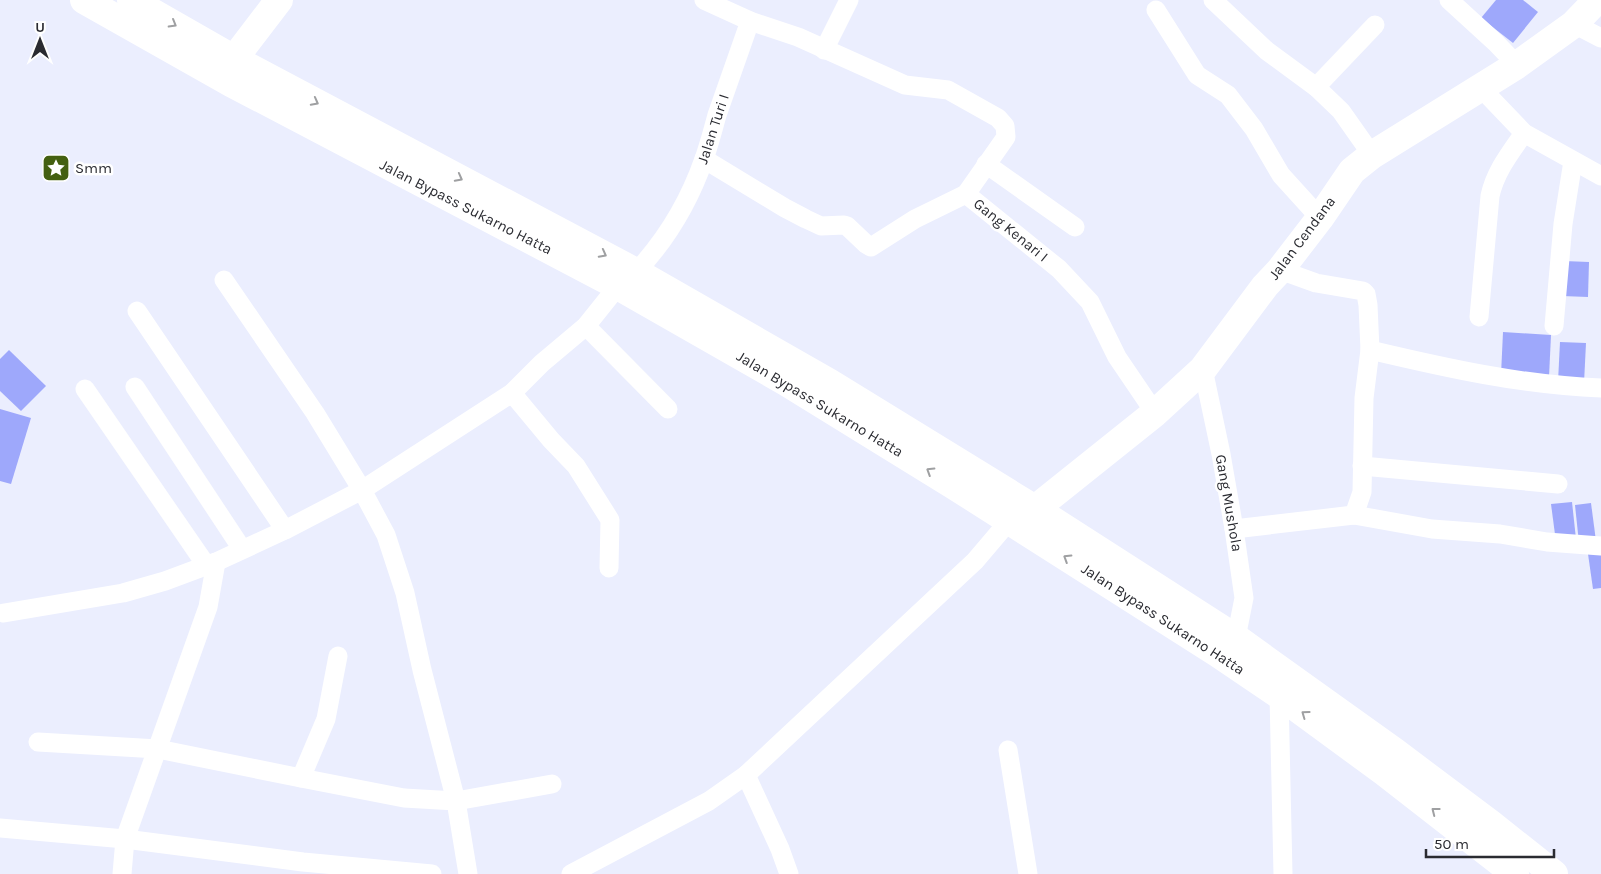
<svg xmlns="http://www.w3.org/2000/svg" width="1601" height="874" viewBox="0 0 1601 874" font-family="Karla,sans-serif">
	<style>
		.building { fill: #9ea8fb }
		.lines { fill: none; stroke-linecap: round; stroke-linejoin: round }
		.street { stroke: #fff; stroke-width: 19 }
		.secondary { stroke: #fff; stroke-width: 28 }
		.highway { stroke: #fff; stroke-width: 28 }
		.oneway { stroke: #9fa0a2 }
		.labels { text-anchor: middle; stroke-width: 5; stroke-linejoin: round; paint-order: stroke }
		.street-label { font-size: 15px; fill: #2a2b31; stroke: #fff }
		.poi-label { font-size: 15px; fill: #2a2b31; stroke: #fff; text-anchor: start }
	</style>
	<rect width="100%" height="100%" fill="#ebeefe"/>
	<g class="building">
		<polygon points="1496,0 1523,0 1538,12 1513,43 1481,18"/>
		<polygon points="1564,261 1589,262 1588,297 1562,296"/>
		<polygon points="1503,332 1551,335 1549,377 1501,375"/>
		<polygon points="1560,342 1586,343 1584,383 1558,382"/>
		<polygon points="9,350 46,386 21,411 0,391 0,359"/>
		<polygon points="0,409 31,418 11,484 0,481"/>
		<polygon points="1572,502 1576,539 1556,542 1551,504"/>
		<polygon points="1591,503 1596,541 1579,543 1575,505"/>
		<polygon points="1601,553 1601,588 1593,589 1588,554"/>
	</g>
	<g class="lines">
		<g class="street">
			<polyline points="704,0 750,21 798,37 905,85 948,90 998,118 1005,126 1006,137 966,194 1059,269 1090,302 1117,357 1155,413"/>
			<polyline points="1213,0 1267,51 1316,87 1341,111 1372,155"/>
			<polyline points="1449,0 1496,43 1517,65"/>
			<polyline points="1156,10 1197,75 1228,95 1254,129 1281,175 1320,218"/>
			<polyline points="1574,24 1601,38"/>
			<polyline points="824,50 849,0"/>
			<polyline points="1316,87 1375,25"/>
			<polyline points="1480,87 1524,133 1601,176"/>
			<polyline points="704,159 785,208 806,219 821,226 844,225 847,226 866,244 871,247 915,219 966,194"/>
			<polyline points="986,164 1075,227"/>
			<polyline points="1280,270 1316,283 1363,291 1366,294 1368,305 1370,350 1364,398 1362,492 1354,515"/>
			<path d="M636,272c31,-33 53,-70 68,-113 5,-14 9,-29 13,-44 11,-31 22,-62 33,-94"/>
			<polyline points="224,280 315,413 362,490 386,535 405,593 422,670 456,801 468,874"/>
			<polyline points="137,311 285,530"/>
			<path d="M1479,317l11,-121c5,-24 20,-43 34,-63"/>
			<polyline points="586,326 668,409"/>
			<polyline points="1554,326 1563,224 1573,161"/>
			<path d="M1370,350c76,18 152,35 231,38"/>
			<polyline points="1203,369 1221,454 1234,529 1244,598 1236,638"/>
			<polyline points="135,387 242,549"/>
			<polyline points="85,389 206,565"/>
			<polyline points="512,393 551,440 576,466 610,520 609,568"/>
			<polyline points="1362,466 1558,484"/>
			<polyline points="1234,529 1354,515 1432,529 1500,534 1547,542 1601,546"/>
			<polyline points="4,613 123,593 165,581 216,562 285,530 362,490 512,393 542,363 586,326 618,286"/>
			<polyline points="1279,695 1283,874"/>
			<polyline points="38,742 158,749 301,778 404,798 456,801 552,784"/>
			<polyline points="1008,750 1028,874"/>
			<polyline points="746,775 780,849 789,874"/>
			<polyline points="301,778 326,719 338,656"/>
			<polyline points="0,828 125,839 303,862 432,874"/>
			<polyline points="122,874 125,839 208,607 216,562"/>
			<polyline points="571,874 709,801 746,775 975,561 1009,521"/>
		</g>
		<g class="secondary">
			<polyline points="234,59 279,0"/>
			<polyline points="1035,509 1155,413 1203,369 1265,286 1280,270 1320,218 1352,171 1372,155 1517,65 1574,24 1597,0"/>
		</g>
		<g class="highway">
			<polyline points="84,0 231,83 618,286 786,382 953,485 1217,653 1279,695 1384,772 1515,874"/>
			<polyline points="131,0 234,59 636,272 830,383 1035,509 1236,638 1395,752 1491,824 1554,874"/>
		</g>
	</g>
	<defs><path id="oneway-chevron" d="M-2-3.5L2.5 0L-2 3.5" fill="none" stroke-width="1.6" stroke-linecap="round" stroke-linejoin="round" transform="scale(1.25)"/></defs>
	<g class="oneway">
		<use href="#oneway-chevron" transform="translate(173 24) rotate(30)"/>
		<use href="#oneway-chevron" transform="translate(315 102) rotate(28)"/>
		<use href="#oneway-chevron" transform="translate(459 178) rotate(28)"/>
		<use href="#oneway-chevron" transform="translate(603 254) rotate(28)"/>
		<use href="#oneway-chevron" transform="translate(930 471) rotate(-148)"/>
		<use href="#oneway-chevron" transform="translate(1067 558) rotate(-148)"/>
		<use href="#oneway-chevron" transform="translate(1305 714) rotate(-144)"/>
		<use href="#oneway-chevron" transform="translate(1435 811) rotate(-142)"/>
	</g>
	<defs>
		<symbol id="sight-square" viewBox="-11 -11 22 22"><rect x="-9" y="-9" width="18" height="18" rx="4" fill="#446011" stroke="#fff"/><path d="M0-6L1.8-2.2L6-1.7L2.9 1.2L3.7 5.4L0 3.3L-3.7 5.4L-2.9 1.2L-6-1.7L-1.8-2.2Z" fill="#fff"/></symbol>
	</defs>
	<g fill-rule="evenodd">
		<use href="#sight-square" x="40" y="152" width="32" height="32"/>
	</g>
	<g class="labels">
		<g class="street-label">
			<text transform="translate(713 129) rotate(-72)" y="5">Jalan Turi I</text>
			<text transform="translate(466 207) rotate(27)" y="5">Jalan Bypass Sukarno Hatta</text>
			<text transform="translate(1011 230) rotate(39)" y="5">Gang Kenari I</text>
			<text transform="translate(1302 238) rotate(-53)" y="5">Jalan Cendana</text>
			<text transform="translate(820 404) rotate(31)" y="5">Jalan Bypass Sukarno Hatta</text>
			<text transform="translate(1229 503) rotate(80)" y="5">Gang Mushola</text>
			<text transform="translate(1163 619) rotate(33)" y="5">Jalan Bypass Sukarno Hatta</text>
		</g>
		<g class="poi-label">
			<text x="75" y="173">Smm</text>
		</g>
	</g>
	<g transform="translate(40 40)" stroke="#ffffff" stroke-width="4" paint-order="stroke">
	<path d="M0-4L9 19L0 12L-9 19Z" fill="#2a2b31"/>
	<text y="-8" font-size="14" font-weight="bold" text-anchor="middle" fill="#2a2b31">U</text>
	</g>
	<path d="M1426 849v8h128v-8" fill="none" stroke="#2a2b31" stroke-width="2.5"/>
	<text x="1434" y="849" font-size="15" fill="#2a2b31" stroke="#ffffff" stroke-width="4" paint-order="stroke">50 m</text>
</svg>
